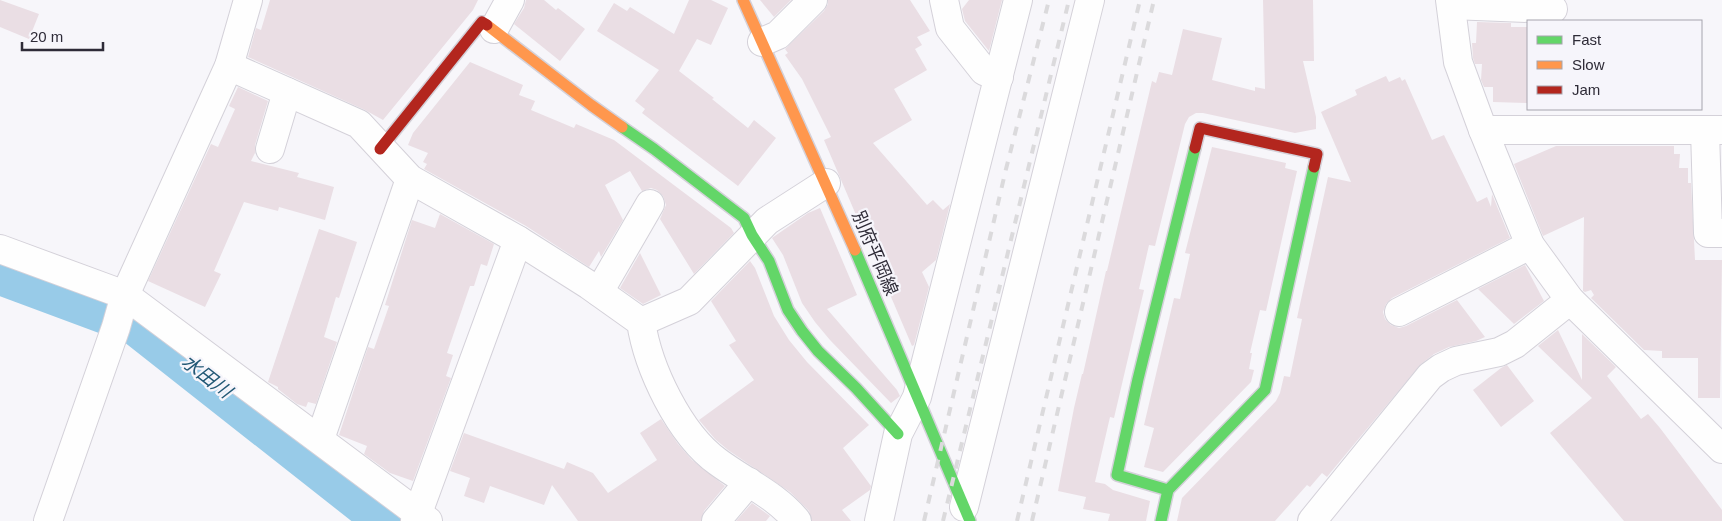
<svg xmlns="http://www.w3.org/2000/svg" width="1722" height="521" viewBox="0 0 1722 521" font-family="Helvetica,'Noto Sans JP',sans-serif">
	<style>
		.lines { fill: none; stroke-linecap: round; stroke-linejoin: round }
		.river { stroke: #98cbe8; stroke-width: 49 }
		.building { fill: #eadee4 }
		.street-casing { stroke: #d4d1d9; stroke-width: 30 }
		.fast-casing { stroke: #d4d1d9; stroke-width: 14 }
		.slow-casing { stroke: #d4d1d9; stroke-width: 14 }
		.jam-casing { stroke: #d4d1d9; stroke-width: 14 }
		.street { stroke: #fefefe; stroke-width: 28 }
		.fast { stroke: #63d668; stroke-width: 11 }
		.slow { stroke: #ff974d; stroke-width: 11 }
		.jam { stroke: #b3261e; stroke-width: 11 }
		.rail { stroke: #dbdadc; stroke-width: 4; stroke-dasharray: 9 9; stroke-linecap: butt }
		.labels { text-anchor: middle; stroke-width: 4.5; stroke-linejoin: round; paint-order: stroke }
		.street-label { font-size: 18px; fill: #2e2b37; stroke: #f6f5fb }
		.water-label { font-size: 19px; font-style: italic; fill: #225875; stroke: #f6f5fb }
	</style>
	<rect width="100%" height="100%" fill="#f7f6fa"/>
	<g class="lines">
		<polyline class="river" points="0,270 137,321 391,521"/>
	</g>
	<g class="building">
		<polygon points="0,0 39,14 29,39 0,27"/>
		<polygon points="270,0 478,0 473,10 383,120 365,110 248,57 256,28 261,30"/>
		<polygon points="526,0 544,0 556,10 558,8 585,29 560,61 514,24 524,8"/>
		<polygon points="689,0 711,0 728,8 711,45 697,39 679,71 714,98 712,99 748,128 754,120 776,138 738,186 642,113 645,109 635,101 659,70 597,31 614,3 627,11 630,7 674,34"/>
		<polygon points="760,0 791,0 774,17"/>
		<polygon points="828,0 910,0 930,31 917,37 922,45 915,49 927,70 894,89 912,120 873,143 927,205 933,200 943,210 950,204 936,260 922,272 929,287 914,345 912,346 824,140 831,137 802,79 785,55 788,53 785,49 824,11 828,4"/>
		<polygon points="969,0 1002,0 989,51 965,21 962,9"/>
		<polygon points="1263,0 1313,0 1314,61 1303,61 1316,117 1316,129 1295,133 1203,113 1196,113 1189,117 1185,124 1155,246 1149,245 1139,289 1144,290 1114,418 1110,417 1095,482 1105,484 1113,490 1150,501 1146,521 1108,521 1110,514 1083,509 1086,497 1058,491 1074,408 1082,374 1083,374 1106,271 1107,271 1152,81 1156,83 1159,72 1172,75 1183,29 1222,38 1212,80 1255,91 1255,87 1265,89"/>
		<polygon points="1477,22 1511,23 1511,27 1528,27 1528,103 1493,102 1493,87 1484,87 1481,80 1482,64 1475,64 1473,58 1472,43 1476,43"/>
		<polygon points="470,62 523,85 519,95 535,101 531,110 574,128 576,124 614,140 731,228 734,233 694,274 660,219 666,205 663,196 657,190 651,188 642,191 630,171 605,185 623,220 601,257 599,251 589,267 526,226 424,169 427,164 423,162 428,153 408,145 413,133"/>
		<polygon points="1386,76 1389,82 1400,77 1402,81 1405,79 1432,140 1444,135 1477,202 1487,197 1491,207 1492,194 1510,238 1392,298 1386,304 1383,312 1385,319 1391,325 1399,328 1406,326 1457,300 1485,337 1476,341 1449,347 1434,354 1421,364 1331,472 1327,477 1322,473 1310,487 1307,485 1275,521 1177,521 1182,498 1276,401 1280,393 1284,376 1290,377 1302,319 1297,318 1328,177 1351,182 1321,112 1357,95 1355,90"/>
		<polygon points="238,87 268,101 255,145 255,153 251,161 299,173 297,177 334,187 325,220 279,207 278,211 244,202 214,271 221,274 205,307 148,281 211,144 218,147 235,109 229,106"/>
		<polygon points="1556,146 1674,146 1674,154 1680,154 1679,168 1688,168 1688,183 1691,183 1695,260 1722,260 1720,398 1698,398 1698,358 1662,358 1662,351 1644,350 1591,298 1594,295 1591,290 1585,292 1583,291 1584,217 1543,236 1514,164"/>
		<polygon points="1212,147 1286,163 1285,168 1297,171 1266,311 1260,310 1250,353 1252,353 1249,369 1254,370 1251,382 1163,472 1144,467 1154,428 1144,425 1174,298 1180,299 1190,254 1185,253"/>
		<polygon points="820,208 857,295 827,309 897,390 900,396 891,403 830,340 815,322 802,303 783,255 772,238 808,213"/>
		<polygon points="440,214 494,244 487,266 481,264 474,286 470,286 447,353 453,355 446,376 451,378 413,481 390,473 364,454 367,446 339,435 368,347 374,349 389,306 385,305 412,220 435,228"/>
		<polygon points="319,229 357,242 339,298 336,297 324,337 337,342 316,404 308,402 306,407 297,404 278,389 278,387 268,382"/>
		<polygon points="640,253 661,295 643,304 620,288"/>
		<polygon points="750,261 755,268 774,316 789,340 807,362 869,425 843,448 871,486 870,490 842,510 851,521 812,521 809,511 790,492 728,450 715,439 699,420 754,380 729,345 736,341 711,301"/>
		<polygon points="1525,265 1544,301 1514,324 1478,289"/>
		<polygon points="1558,330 1582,380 1582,334 1616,367 1607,376 1641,419 1648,414 1660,428 1722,510 1722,521 1624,521 1550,433 1592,398 1538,346"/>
		<polygon points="1507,365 1534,401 1501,427 1473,390 1501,368"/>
		<polygon points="661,419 678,444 692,460 725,486 704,511 701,521 578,521 552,485 544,505 490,486 484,503 464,496 470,478 450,471 464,433 564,469 567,462 593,473 608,493 657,460 640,433"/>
		<polygon points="752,503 770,516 766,521 736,521"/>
	</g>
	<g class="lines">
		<defs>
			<g id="street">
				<polyline points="944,0 950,28 984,71 999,77"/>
				<polyline points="1450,0 1458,62 1483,130 1530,245 1570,300 1722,449"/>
				<polyline points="1451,5 1553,9"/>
				<polyline points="494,29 510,0"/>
				<polyline points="762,42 778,35 813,0"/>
				<polyline points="229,66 359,124 410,179 518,240 415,521"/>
				<polyline points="1483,130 1722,130"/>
				<polyline points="1705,130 1708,233 1722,233"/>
				<polyline points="270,149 287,92"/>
				<path d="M518,240l71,45 52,37c7,46 38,112 77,140 27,20 58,33 79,59"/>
				<polyline points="0,249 125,295 428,521"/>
				<polyline points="599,292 650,204"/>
				<polyline points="1399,312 1530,245"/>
				<polyline points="641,322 689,301 767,221 826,183"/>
				<polyline points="320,439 410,179"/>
				<polyline points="964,507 1090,0"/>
				<polyline points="48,521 116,327 125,295 229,66 248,0"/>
				<polyline points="716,521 749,482"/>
				<polyline points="879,521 898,434 917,397 1018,0"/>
				<polyline points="1312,521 1430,376 1441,368 1456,361 1499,352 1515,344 1570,300"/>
			</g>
			<g id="fast">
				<polyline points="622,127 654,149 744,218 752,235 769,261 788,310 802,331 818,351 856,388 898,434"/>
				<polyline points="855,250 970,521"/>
				<polyline points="1168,490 1117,475 1138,379 1195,148"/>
				<polyline points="1161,521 1168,490 1265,390 1314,167"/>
			</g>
			<g id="slow">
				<polyline points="743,0 855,250"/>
				<polyline points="487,25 591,105 622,127"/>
			</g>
			<g id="jam">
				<polyline points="1195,148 1200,128 1317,154 1314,167"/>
				<polyline points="380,149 482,22 487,25"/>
			</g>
		</defs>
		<use href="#street" class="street-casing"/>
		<use href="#fast" class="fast-casing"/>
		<use href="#slow" class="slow-casing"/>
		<use href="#jam" class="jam-casing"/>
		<use href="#street" class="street"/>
		<use href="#fast" class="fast"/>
		<use href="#slow" class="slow"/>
		<use href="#jam" class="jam"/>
		<g class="rail">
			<polyline points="924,521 1006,169 1049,0"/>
			<polyline points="943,521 1069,0"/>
			<polyline points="1017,521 1140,0"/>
			<polyline points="1032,521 1154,0"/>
		</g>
	</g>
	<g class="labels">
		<g class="street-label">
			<text transform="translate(875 253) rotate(67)" y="6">別府平岡線</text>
		</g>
		<g class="water-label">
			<text transform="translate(207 376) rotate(38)" y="7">水田川</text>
		</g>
	</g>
	<rect x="1527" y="20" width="175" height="90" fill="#f6f5fb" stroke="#a6a4ad"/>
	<rect x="1537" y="36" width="25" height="8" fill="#63d668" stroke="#a6a4ad"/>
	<text x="1572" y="45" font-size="15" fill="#2e2b37">Fast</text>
	<rect x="1537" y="61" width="25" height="8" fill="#ff974d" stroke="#a6a4ad"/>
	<text x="1572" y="70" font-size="15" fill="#2e2b37">Slow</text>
	<rect x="1537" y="86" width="25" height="8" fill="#b3261e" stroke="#a6a4ad"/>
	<text x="1572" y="95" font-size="15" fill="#2e2b37">Jam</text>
	<path d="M22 42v8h81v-8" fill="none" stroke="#2e2b37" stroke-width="2.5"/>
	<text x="30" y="42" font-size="15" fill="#2e2b37" stroke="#f6f5fb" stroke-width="4" paint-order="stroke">20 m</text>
</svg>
